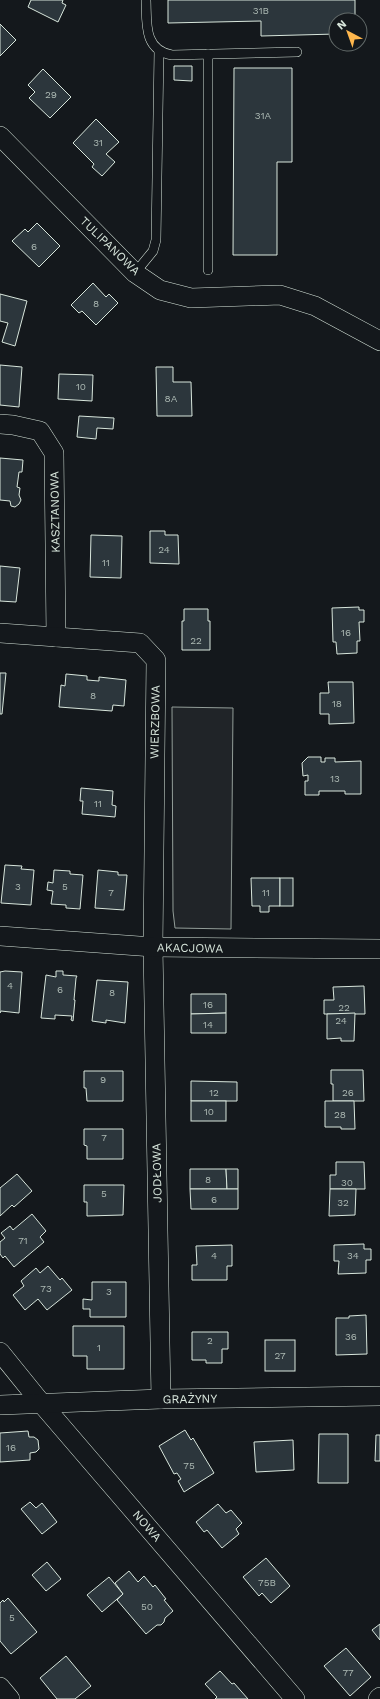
<svg xmlns="http://www.w3.org/2000/svg" width="380" height="1699" viewBox="0 0 380 1699" font-family="'Work Sans',sans-serif">
	<style>
		.green { fill: #202428; stroke: #939e99 }
		.building { fill: #2c363c; stroke: #d8e6dc }
		.lines { fill: none; stroke-linecap: round; stroke-linejoin: round }
		.lane-casing { stroke: #d8e6dc; stroke-width: 10 }
		.street-casing { stroke: #d8e6dc; stroke-width: 20 }
		.lane { stroke: #14181c; stroke-width: 9 }
		.street { stroke: #14181c; stroke-width: 19 }
		.labels { text-anchor: middle; stroke-width: 3; stroke-linejoin: round; paint-order: stroke }
		.number-label { font-size: 10px; fill: #adbab4 }
		.street-label { font-size: 12px; fill: #d8e6dc; stroke: #14181c }
	</style>
	<rect width="100%" height="100%" fill="#14181c"/>
	<polygon class="green" points="172,707 233,708 231,929 175,928 173,911"/>
	<g class="building">
		<polygon points="31,0 63,0 62,3 66,5 58,22 28,7"/>
		<polygon points="168,0 355,0 355,20 336,20 336,34 261,36 261,21 168,23"/>
		<polygon points="0,24 16,40 0,56"/>
		<polygon points="174,66 192,66 192,81 174,80"/>
		<polygon points="234,68 292,68 292,162 277,162 277,255 233,255"/>
		<polygon points="43,69 71,97 50,118 29,98 35,92 28,85"/>
		<polygon points="96,119 119,142 106,154 115,162 102,176 92,167 94,164 73,143"/>
		<polygon points="37,223 60,246 39,267 12,241 25,229 28,232"/>
		<polygon points="93,283 106,297 109,294 118,303 96,325 82,311 79,313 71,305"/>
		<polygon points="0,294 27,301 15,346 2,342 8,323 0,321"/>
		<polygon points="0,365 22,367 19,407 0,405"/>
		<polygon points="156,367 173,367 173,382 191,382 192,416 157,416"/>
		<polygon points="59,374 93,375 92,401 58,399"/>
		<polygon points="79,416 114,418 113,429 97,428 96,439 77,437"/>
		<polygon points="0,458 23,460 22,472 19,472 17,487 20,488 19,495 21,500 19,504 15,507 11,506 10,501 0,500"/>
		<polygon points="150,531 165,531 165,535 178,535 179,564 150,563"/>
		<polygon points="91,535 122,536 121,578 90,577"/>
		<polygon points="0,566 20,568 16,602 0,601"/>
		<polygon points="359,607 359,610 364,610 364,622 359,622 360,641 357,641 357,653 337,654 336,642 333,642 332,608"/>
		<polygon points="184,609 208,609 208,621 210,621 210,650 182,650 182,621 184,621"/>
		<polygon points="0,673 6,673 2,714 0,714"/>
		<polygon points="66,674 87,676 87,680 99,681 99,677 126,680 124,706 113,705 112,711 59,707 61,685 65,686"/>
		<polygon points="328,682 353,682 354,723 329,724 329,714 320,714 320,693 329,693"/>
		<polygon points="308,757 321,757 321,762 325,762 325,758 335,758 335,762 361,761 361,794 345,794 345,791 319,791 319,795 305,795 305,781 308,781 308,775 303,776 302,763"/>
		<polygon points="81,788 113,791 112,805 116,806 115,817 82,814 83,801 80,801"/>
		<polygon points="5,865 22,866 21,869 34,870 31,905 1,903"/>
		<polygon points="54,870 70,871 70,874 83,875 80,909 66,908 66,905 51,904 53,891 47,890 48,882 53,883"/>
		<polygon points="98,870 118,872 118,875 127,875 124,910 95,908"/>
		<polygon points="251,878 280,878 280,906 269,906 269,912 260,912 260,906 252,906"/>
		<rect x="280" y="878" width="13" height="28"/>
		<polygon points="5,971 22,972 19,1013 1,1011 0,1013 0,972"/>
		<polygon points="56,971 63,971 63,975 77,976 76,978 74,1000 75,1000 73,1021 71,1020 72,1016 55,1015 55,1019 41,1018 46,975 56,977"/>
		<polygon points="97,980 128,982 125,1023 106,1020 106,1023 92,1021"/>
		<polygon points="364,986 365,1014 324,1014 324,1000 334,1000 333,987"/>
		<polygon points="191,994 226,994 226,1013 191,1014"/>
		<polygon points="226,1013 226,1033 191,1033 191,1014"/>
		<polygon points="355,1013 354,1041 341,1041 341,1038 327,1039 327,1014"/>
		<polygon points="331,1070 363,1070 364,1101 333,1101 333,1084 331,1084"/>
		<polygon points="84,1071 123,1071 123,1101 87,1101 86,1088 84,1088"/>
		<polygon points="191,1081 237,1082 237,1101 191,1101"/>
		<rect x="191" y="1101" width="35" height="20"/>
		<polygon points="325,1101 354,1101 355,1129 341,1129 341,1127 325,1127"/>
		<polygon points="84,1129 123,1129 123,1159 87,1159 87,1146 84,1145"/>
		<polygon points="336,1162 364,1162 365,1189 330,1189 330,1175 336,1175"/>
		<polygon points="190,1169 226,1169 227,1189 190,1189"/>
		<polygon points="226,1169 238,1169 238,1189 227,1189"/>
		<polygon points="17,1174 32,1191 14,1207 12,1205 0,1216 0,1188"/>
		<polygon points="84,1185 124,1185 123,1215 87,1216 87,1202 84,1202"/>
		<polygon points="190,1189 238,1189 238,1209 191,1209"/>
		<polygon points="330,1189 356,1189 355,1215 329,1216"/>
		<polygon points="32,1214 46,1231 40,1237 44,1242 14,1267 5,1256 3,1258 0,1254 0,1242 5,1238 1,1233 10,1226 13,1230"/>
		<polygon points="364,1244 364,1249 371,1249 371,1260 366,1260 366,1273 338,1274 339,1261 334,1261 334,1245"/>
		<polygon points="232,1245 232,1266 227,1266 227,1280 192,1280 192,1265 197,1265 196,1246"/>
		<polygon points="48,1266 60,1280 62,1278 72,1290 47,1310 38,1299 25,1310 13,1295 24,1286 21,1281 36,1268 40,1273"/>
		<polygon points="92,1282 126,1282 126,1317 90,1317 90,1309 83,1309 83,1299 92,1300"/>
		<polygon points="366,1315 367,1354 336,1355 336,1318 349,1318 349,1316"/>
		<polygon points="73,1326 124,1326 124,1369 87,1369 87,1356 73,1356"/>
		<polygon points="192,1332 228,1332 228,1349 222,1349 222,1363 206,1363 206,1360 192,1360"/>
		<rect x="265" y="1340" width="30" height="31"/>
		<polygon points="185,1430 191,1440 193,1438 214,1473 184,1492 178,1481 181,1479 177,1473 174,1474 159,1446"/>
		<polygon points="28,1431 29,1437 34,1437 38,1440 39,1449 36,1452 30,1453 30,1460 0,1462 0,1433"/>
		<polygon points="319,1434 348,1434 348,1483 318,1483"/>
		<polygon points="376,1435 380,1435 380,1461 375,1461"/>
		<polygon points="293,1440 294,1470 256,1472 254,1442"/>
		<polygon points="30,1502 36,1508 42,1503 57,1522 42,1534 21,1509"/>
		<polygon points="218,1504 226,1513 231,1510 242,1523 236,1529 239,1534 222,1548 207,1530 204,1532 196,1522"/>
		<polygon points="266,1558 290,1586 271,1603 262,1593 259,1596 243,1577"/>
		<polygon points="47,1562 61,1579 46,1591 32,1575"/>
		<polygon points="129,1571 138,1582 144,1576 153,1587 155,1585 166,1599 164,1600 173,1611 165,1618 164,1622 161,1625 157,1625 146,1634 117,1600 123,1594 115,1583"/>
		<polygon points="109,1577 123,1594 102,1612 87,1595"/>
		<polygon points="8,1598 37,1632 11,1654 0,1641 0,1603 3,1600 4,1602"/>
		<polygon points="380,1624 380,1640 372,1630"/>
		<polygon points="346,1648 371,1677 350,1696 324,1666"/>
		<polygon points="66,1656 91,1686 75,1699 57,1699 40,1678"/>
		<polygon points="220,1671 232,1684 234,1683 248,1699 215,1699 217,1697 205,1684"/>
	</g>
	<g class="lines">
		<defs>
			<g id="lane">
				<path d="M146,0c1,22 -3,50 26,55l125,-3"/>
				<polyline points="208,270 208,54"/>
				<polyline points="135,273 153,251 156,240 159,51"/>
			</g>
			<g id="street">
				<polyline points="0,136 135,273 160,290 191,298 280,295 315,306 380,341"/>
				<polyline points="0,424 13,425 40,431 54,453 56,637"/>
				<polyline points="0,633 140,643 156,660 153,947 161,1399"/>
				<polyline points="0,936 153,947 380,949"/>
				<polyline points="0,1352 42,1404 295,1699"/>
				<polyline points="0,1405 161,1399 380,1396"/>
				<polyline points="0,1687 10,1699"/>
				<polyline points="378,1699 380,1697"/>
			</g>
		</defs>
		<use href="#lane" class="lane-casing"/>
		<use href="#street" class="street-casing"/>
		<use href="#lane" class="lane"/>
		<use href="#street" class="street"/>
	</g>
	<g class="labels">
		<g class="number-label">
			<text x="261" y="14">31B</text>
			<text x="51" y="98">29</text>
			<text x="263" y="119">31A</text>
			<text x="98" y="146">31</text>
			<text x="34" y="250">6</text>
			<text x="96" y="307">8</text>
			<text x="81" y="390">10</text>
			<text x="171" y="402">8A</text>
			<text x="164" y="553">24</text>
			<text x="106" y="566">11</text>
			<text x="346" y="636">16</text>
			<text x="196" y="644">22</text>
			<text x="93" y="699">8</text>
			<text x="337" y="707">18</text>
			<text x="335" y="782">13</text>
			<text x="98" y="807">11</text>
			<text x="18" y="890">3</text>
			<text x="65" y="890">5</text>
			<text x="111" y="896">7</text>
			<text x="266" y="896">11</text>
			<text x="10" y="989">4</text>
			<text x="60" y="993">6</text>
			<text x="112" y="996">8</text>
			<text x="208" y="1008">16</text>
			<text x="344" y="1011">22</text>
			<text x="341" y="1024">24</text>
			<text x="208" y="1028">14</text>
			<text x="103" y="1083">9</text>
			<text x="214" y="1096">12</text>
			<text x="348" y="1096">26</text>
			<text x="209" y="1115">10</text>
			<text x="340" y="1118">28</text>
			<text x="104" y="1141">7</text>
			<text x="208" y="1183">8</text>
			<text x="347" y="1186">30</text>
			<text x="104" y="1197">5</text>
			<text x="214" y="1203">6</text>
			<text x="343" y="1206">32</text>
			<text x="23" y="1244">71</text>
			<text x="214" y="1259">4</text>
			<text x="353" y="1259">34</text>
			<text x="46" y="1292">73</text>
			<text x="109" y="1295">3</text>
			<text x="351" y="1340">36</text>
			<text x="210" y="1344">2</text>
			<text x="99" y="1351">1</text>
			<text x="280" y="1359">27</text>
			<text x="11" y="1451">16</text>
			<text x="189" y="1469">75</text>
			<text x="267" y="1586">75B</text>
			<text x="147" y="1610">50</text>
			<text x="12" y="1621">5</text>
			<text x="348" y="1676">77</text>
		</g>
		<g class="street-label">
			<text transform="translate(110 246) rotate(44)" y="4">TULIPANOWA</text>
			<text transform="translate(55 512) rotate(-91)" y="4">KASZTANOWA</text>
			<text transform="translate(155 722) rotate(-89)" y="4">WIERZBOWA</text>
			<text transform="translate(190 948) rotate(1)" y="4">AKACJOWA</text>
			<text transform="translate(157 1173) rotate(-91)" y="4">JODŁOWA</text>
			<text transform="translate(190 1399) rotate(-1)" y="4">GRAŻYNY</text>
			<text transform="translate(147 1526) rotate(49)" y="4">NOWA</text>
		</g>
	</g>
	<g transform="translate(348 32) rotate(319)"><circle r="19" fill="#14181c" stroke="#626a69"/>
	<path d="M0-3L7 15L0 10L-7 15Z" fill="#ffb74d"/>
	<text y="-6" font-size="11" font-weight="bold" text-anchor="middle" fill="#d8e6dc">N</text>
	</g>
</svg>
